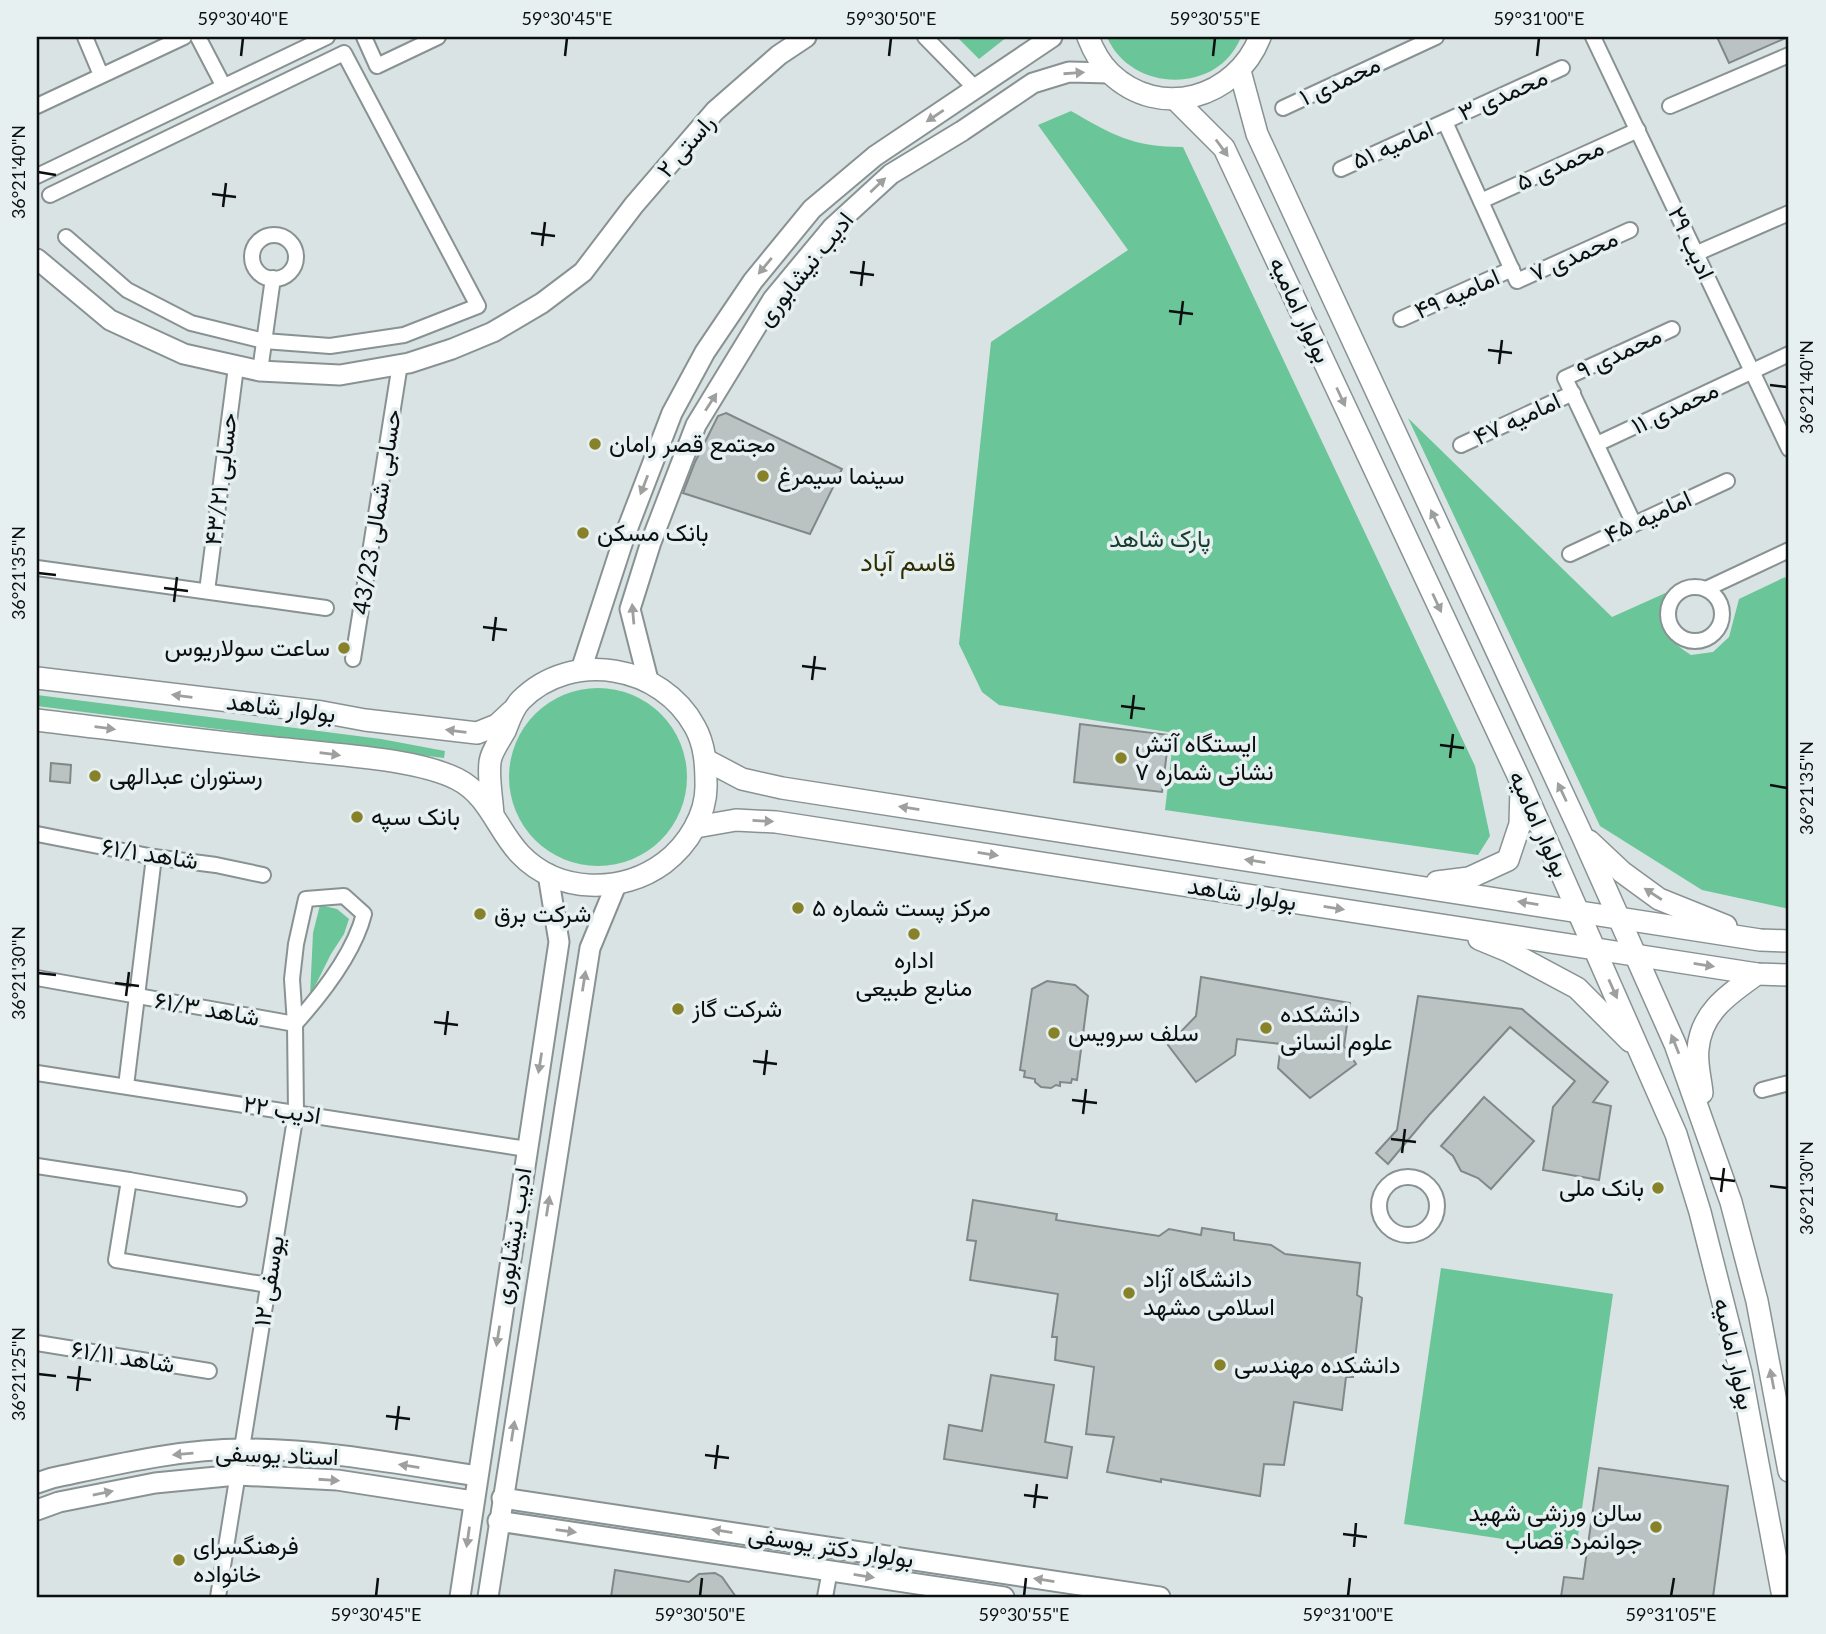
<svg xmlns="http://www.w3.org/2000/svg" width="1826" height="1634" viewBox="0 0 1826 1634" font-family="Lato,Vazirmatn,sans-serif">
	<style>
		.green { fill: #6ac598 }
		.building { fill: #bac3c1; stroke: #808987; stroke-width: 2 }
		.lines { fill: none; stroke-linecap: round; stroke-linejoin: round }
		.street-casing { stroke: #899292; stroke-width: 18 }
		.secondary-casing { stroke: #899292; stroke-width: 23 }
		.primary-casing { stroke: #899292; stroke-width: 24 }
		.street { stroke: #fff; stroke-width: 14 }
		.secondary { stroke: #fff; stroke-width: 19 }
		.primary { stroke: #fff; stroke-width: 21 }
		.oneway { fill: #9e9f9f }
		.ticks { fill: none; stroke: #0c0f0f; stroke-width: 2.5 }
		.poi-dot { fill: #87822a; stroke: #e6f0f0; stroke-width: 2.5 }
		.labels { text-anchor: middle; stroke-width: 7; stroke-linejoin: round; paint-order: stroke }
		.street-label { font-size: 24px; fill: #0c0f0f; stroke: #e6f0f0 }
		.poi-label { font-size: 24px; fill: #0c0f0f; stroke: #e6f0f0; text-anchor: start }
		.park-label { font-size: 24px; fill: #16402d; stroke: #e6f0f0 }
		.neighbourhood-label { font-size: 26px; fill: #302d02; stroke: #e6f0f0 }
		.neatline { fill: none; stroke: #0c0f0f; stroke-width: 2.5 }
		.ticks-label { font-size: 18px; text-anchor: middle; fill: #0c0f0f }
	</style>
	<rect width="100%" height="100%" fill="#d9e3e3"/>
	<g class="green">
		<polygon points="957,37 1007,37 979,59"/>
		<path d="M1107,37h134c-23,58 -110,56 -134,0z"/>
		<path d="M1071,111c42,24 61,36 112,36l292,619 15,70 -12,19 -313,-45 9,-77 -175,-28 -17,-13 -23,-48 32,-302 137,-92 -90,-125z"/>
		<path d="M1408,418l204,199 58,-26c-11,37 -11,42 21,64l22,-3 16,-15 10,-38 46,-22 4,8v324l-87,-19 -102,-64z"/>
		<circle cx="598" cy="777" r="89"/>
		<polygon points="37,695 381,739 445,751 444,758 37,706"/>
		<polygon points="320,905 337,909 349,919 344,934 331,954 310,996 313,933"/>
		<polygon points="1441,1268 1613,1294 1576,1550 1404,1524"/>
	</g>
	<g class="building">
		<polygon points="1717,37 1788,37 1729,63"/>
		<polygon points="726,413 842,469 810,534 683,493 695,462 718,416"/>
		<polygon points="1080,724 1169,735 1162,792 1074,782"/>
		<polygon points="51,763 71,765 70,783 50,781"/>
		<polygon points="1201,977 1350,1003 1344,1046 1356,1064 1310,1098 1278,1068 1281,1044 1237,1039 1235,1055 1196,1082 1168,1045 1196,1016"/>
		<polygon points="1047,981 1075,985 1088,996 1077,1080 1072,1079 1071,1083 1060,1082 1060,1086 1056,1085 1051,1088 1041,1087 1035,1082 1035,1079 1024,1077 1025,1071 1020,1070 1032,989"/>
		<polygon points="1418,996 1522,1009 1608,1082 1593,1102 1611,1106 1599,1180 1543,1170 1553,1107 1575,1081 1510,1027 1429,1115 1388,1164 1376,1153 1397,1130"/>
		<polygon points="1484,1097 1534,1141 1491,1189 1478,1178 1461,1171 1453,1156 1441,1146"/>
		<polygon points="973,1200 1057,1214 1056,1220 1159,1236 1169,1229 1201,1235 1202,1228 1234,1233 1234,1240 1271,1245 1285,1254 1360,1263 1357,1295 1362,1298 1353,1377 1346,1377 1342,1410 1294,1402 1284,1465 1264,1464 1260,1496 1161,1479 1161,1482 1107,1472 1114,1437 1086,1434 1094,1367 1055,1360 1057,1337 1052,1337 1058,1294 970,1280 976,1241 967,1240"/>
		<polygon points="991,1375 1054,1385 1045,1442 1072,1447 1067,1478 944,1459 949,1425 982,1431"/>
		<polygon points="1599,1468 1728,1486 1713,1597 1561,1597 1564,1577 1583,1579"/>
		<polygon points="615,1570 689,1582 699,1574 715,1573 722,1577 736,1597 611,1597"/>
	</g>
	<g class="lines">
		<defs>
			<g id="street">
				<polyline points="85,37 101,75"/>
				<polyline points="198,37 223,85"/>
				<polyline points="364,37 377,66 438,37"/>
				<polyline points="925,37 976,89"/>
				<polyline points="1593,37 1789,449"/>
				<polyline points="37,106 184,37"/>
				<polyline points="1670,106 1789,55"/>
				<polyline points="1283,108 1436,37"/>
				<polyline points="1445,122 1517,281 1630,230"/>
				<polyline points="1341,169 1562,68"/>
				<polyline points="37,176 327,37"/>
				<polyline points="50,195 344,53 478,306 404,335 330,346 264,341 191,323 127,290 66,237"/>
				<polyline points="1481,201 1638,130"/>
				<circle cx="274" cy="257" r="22"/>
				<polyline points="1695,254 1789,213"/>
				<polyline points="1401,319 1512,269"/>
				<polyline points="260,371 273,278"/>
				<polyline points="1597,444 1789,354"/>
				<polyline points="1461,445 1573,393"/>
				<polyline points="1634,524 1565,378 1672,329"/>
				<polyline points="1570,554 1727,481"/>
				<polyline points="37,568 326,608"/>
				<circle cx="1695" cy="614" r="27"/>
				<polyline points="1706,589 1789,550"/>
				<polyline points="207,591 236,367"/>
				<polyline points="353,659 400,364"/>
				<polyline points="37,834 154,857 216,865 263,875"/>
				<path d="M37,978l258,46c27,-30 59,-71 69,-110l-20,-18 -38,3 -10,45 -4,35 3,45 1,89 -78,484"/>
				<polyline points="37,1073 527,1149"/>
				<polyline points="126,1086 154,857"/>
				<polyline points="1762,1090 1789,1083"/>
				<polyline points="37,1166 129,1180 116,1260 268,1285"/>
				<circle cx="1408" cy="1206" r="29"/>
				<polyline points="129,1180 239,1199"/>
				<polyline points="37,1343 209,1371"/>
				<polyline points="825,1597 830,1570"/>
			</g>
			<g id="secondary">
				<polyline points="37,259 110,320 184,354 260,371 340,375 409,363 452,349 493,332 542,303 583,272 634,205 715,111 779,55 806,37"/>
				<polyline points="581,670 625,535 672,413 705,352 753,281 812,209 875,156 1052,37"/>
				<polyline points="648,680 630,609 651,542 696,425 773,299 832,228 891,174 962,131 1033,83 1069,72 1110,73"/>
				<path d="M37,1483l15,-5c62,-13 127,-29 191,-29 78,0 157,15 234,27"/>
				<polyline points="502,1498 1160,1597"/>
				<polyline points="37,1510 59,1502 155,1483 237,1475 337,1480 473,1501"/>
				<polyline points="498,1521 1004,1597"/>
				<polyline points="460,1597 559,942 548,874"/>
				<polyline points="488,1597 590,948 616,885"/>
			</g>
			<g id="primary">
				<path d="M1088,37c5,13 12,26 22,36 50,48 126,25 150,-36"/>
				<polyline points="1240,71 1257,134 1581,833 1675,1044 1731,1202 1757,1301 1789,1471"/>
				<polyline points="1175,99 1224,148 1521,782 1676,1134 1700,1212 1741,1373 1783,1597"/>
				<polyline points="37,678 322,712 365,720 477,733 497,725 512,711"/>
				<path d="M37,720c83,10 166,21 249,29 48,6 129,9 171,30 32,16 40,51 63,75 38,40 102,40 144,9 24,-18 43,-49 42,-79 0,-19 -1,-39 -11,-57 -33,-62 -123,-78 -174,-27 -8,8 -12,21 -16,31 -5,9 -14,21 -15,31 -2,17 2,36 3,53"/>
				<polyline points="706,760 742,779 782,788 1760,940 1789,941"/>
				<polyline points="696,827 736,820 776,822 1757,974 1789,975"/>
				<polyline points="1589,841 1622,872 1659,899 1726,926"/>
				<polyline points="1437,882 1469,878 1508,860 1520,824 1521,788"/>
				<polyline points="1479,939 1508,951 1577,988 1630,1041"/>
				<path d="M1702,1093c-1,-13 -6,-30 -4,-44 3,-37 31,-55 59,-75"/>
			</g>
		</defs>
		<use href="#street" class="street-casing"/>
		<use href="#secondary" class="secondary-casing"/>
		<use href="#primary" class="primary-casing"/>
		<use href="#street" class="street"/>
		<use href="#secondary" class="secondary"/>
		<use href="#primary" class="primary"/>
	</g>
	<defs><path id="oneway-solid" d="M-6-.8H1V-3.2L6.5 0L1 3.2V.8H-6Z" transform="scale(1.75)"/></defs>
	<g class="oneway">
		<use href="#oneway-solid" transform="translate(1074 73) rotate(-4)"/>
		<use href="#oneway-solid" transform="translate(935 116) rotate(146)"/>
		<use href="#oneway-solid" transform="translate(1222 148) rotate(54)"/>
		<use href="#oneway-solid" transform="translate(878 185) rotate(-43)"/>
		<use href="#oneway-solid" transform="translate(765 266) rotate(130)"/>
		<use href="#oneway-solid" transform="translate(1341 397) rotate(65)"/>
		<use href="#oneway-solid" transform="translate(711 402) rotate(-57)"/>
		<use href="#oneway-solid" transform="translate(644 485) rotate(111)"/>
		<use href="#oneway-solid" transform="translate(1435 519) rotate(-115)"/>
		<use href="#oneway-solid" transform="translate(1437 603) rotate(65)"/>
		<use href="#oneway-solid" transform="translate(633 614) rotate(-95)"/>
		<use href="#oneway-solid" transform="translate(182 696) rotate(-173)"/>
		<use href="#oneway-solid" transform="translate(105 728) rotate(7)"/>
		<use href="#oneway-solid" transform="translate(456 731) rotate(-173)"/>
		<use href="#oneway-solid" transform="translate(330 754) rotate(7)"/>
		<use href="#oneway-solid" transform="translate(1562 792) rotate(-115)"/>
		<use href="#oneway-solid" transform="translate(909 808) rotate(-171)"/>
		<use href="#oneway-solid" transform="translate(763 821) rotate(3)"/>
		<use href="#oneway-solid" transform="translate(988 854) rotate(9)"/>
		<use href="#oneway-solid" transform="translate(1255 861) rotate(-171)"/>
		<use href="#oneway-solid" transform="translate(1653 894) rotate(-147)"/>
		<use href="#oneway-solid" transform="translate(1528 903) rotate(-171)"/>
		<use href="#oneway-solid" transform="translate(1334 908) rotate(9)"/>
		<use href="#oneway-solid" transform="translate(1704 965) rotate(9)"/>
		<use href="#oneway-solid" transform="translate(584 981) rotate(-81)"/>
		<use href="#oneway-solid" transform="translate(1613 989) rotate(66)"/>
		<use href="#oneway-solid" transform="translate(1675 1044) rotate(-112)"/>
		<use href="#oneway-solid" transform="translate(540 1063) rotate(99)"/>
		<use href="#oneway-solid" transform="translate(548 1206) rotate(-81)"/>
		<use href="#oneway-solid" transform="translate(498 1336) rotate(99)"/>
		<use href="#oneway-solid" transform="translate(1772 1379) rotate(-101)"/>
		<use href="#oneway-solid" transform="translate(513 1431) rotate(-81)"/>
		<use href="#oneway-solid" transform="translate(183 1454) rotate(175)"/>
		<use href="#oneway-solid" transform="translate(409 1466) rotate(-171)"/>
		<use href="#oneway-solid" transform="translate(329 1480) rotate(4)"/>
		<use href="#oneway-solid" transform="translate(103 1493) rotate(-12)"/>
		<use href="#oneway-solid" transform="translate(566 1531) rotate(8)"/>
		<use href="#oneway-solid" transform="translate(722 1531) rotate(-171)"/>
		<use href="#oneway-solid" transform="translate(468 1537) rotate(98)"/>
		<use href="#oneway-solid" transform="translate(864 1576) rotate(9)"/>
		<use href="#oneway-solid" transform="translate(1044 1580) rotate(-171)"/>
	</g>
	<path class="ticks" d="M241,56l2,-18M565,56l2,-18M889,56l2,-18M1213,56l2,-18M1537,56l2,-18M38,172l18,3M212,194l24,3M223,207l3,-24M531,233l24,3M542,246l3,-24M850,272l24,3M861,286l3,-25M1169,311l24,3M1180,325l3,-24M1488,350l24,3M1499,364l3,-24M1770,385l17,2M38,573l18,2M164,588l24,3M174,602l3,-25M483,627l24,3M493,641l3,-24M802,666l24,3M812,680l3,-24M1121,706l24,3M1131,719l3,-24M1440,745l24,3M1450,758l3,-24M1770,785l17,3M38,973l18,2M115,983l24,3M126,996l3,-24M434,1022l24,3M445,1035l3,-24M753,1061l24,3M764,1075l3,-25M1072,1100l25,3M1083,1114l3,-25M1391,1139l25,3M1402,1153l3,-24M1710,1178l25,3M1770,1186l17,2M1721,1192l3,-24M38,1374l18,2M67,1377l24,3M77,1391l3,-25M386,1416l24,3M396,1430l3,-24M705,1455l24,3M715,1469l3,-24M1024,1495l24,3M1034,1508l3,-24M1343,1534l24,3M1354,1547l2,-24M376,1596l2,-18M700,1596l2,-18M1024,1596l2,-18M1348,1596l2,-18M1671,1596l3,-18"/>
	<g class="poi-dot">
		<circle cx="595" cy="444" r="7"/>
		<circle cx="763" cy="476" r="7"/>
		<circle cx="583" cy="533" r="7"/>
		<circle cx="344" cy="648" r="7"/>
		<circle cx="1121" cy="758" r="7"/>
		<circle cx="95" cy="776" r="7"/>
		<circle cx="357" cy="817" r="7"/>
		<circle cx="798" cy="908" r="7"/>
		<circle cx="480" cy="914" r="7"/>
		<circle cx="914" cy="934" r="7"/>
		<circle cx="678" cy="1009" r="7"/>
		<circle cx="1266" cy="1028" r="7"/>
		<circle cx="1054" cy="1033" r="7"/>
		<circle cx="1658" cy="1188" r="7"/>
		<circle cx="1129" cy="1293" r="7"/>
		<circle cx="1220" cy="1365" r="7"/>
		<circle cx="1656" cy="1527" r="7"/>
		<circle cx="179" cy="1560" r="7"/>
	</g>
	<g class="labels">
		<g class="street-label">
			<text transform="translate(1340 81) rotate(-25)" y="8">محمدی ۱</text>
			<text transform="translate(1503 95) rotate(-24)" y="8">محمدی ۳</text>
			<text transform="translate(1393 145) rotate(-24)" y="8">امامیه ۵۱</text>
			<text transform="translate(686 146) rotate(-49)" y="8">راستی ۲</text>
			<text transform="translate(1560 165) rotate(-24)" y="8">محمدی ۵</text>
			<text transform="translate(1691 243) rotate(65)" y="8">ادیب ۲۹</text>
			<text transform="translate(1574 256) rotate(-24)" y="8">محمدی ۷</text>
			<text transform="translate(805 269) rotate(-51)" y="8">ادیب نیشابوری</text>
			<text transform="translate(1457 294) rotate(-24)" y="8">امامیه ۴۹</text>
			<text transform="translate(1300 310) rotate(65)" y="8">بولوار امامیه</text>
			<text transform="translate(1619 353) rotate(-25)" y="8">محمدی ۹</text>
			<text transform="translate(1675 408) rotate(-25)" y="8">محمدی ۱۱</text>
			<text transform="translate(1517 419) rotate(-25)" y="8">امامیه ۴۷</text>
			<text transform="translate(221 479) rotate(-83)" y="8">حسابی ۴۳/۲۱</text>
			<text transform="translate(377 512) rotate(-81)" y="8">حسابی شمالی 43/23</text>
			<text transform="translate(1648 517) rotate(-25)" y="8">امامیه ۴۵</text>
			<text transform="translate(281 708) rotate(7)" y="8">بولوار شاهد</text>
			<text transform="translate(1539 824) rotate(66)" y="8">بولوار امامیه</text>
			<text transform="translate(150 854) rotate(9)" y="8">شاهد ۶۱/۱</text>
			<text transform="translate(1242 894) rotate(9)" y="8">بولوار شاهد</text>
			<text transform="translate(207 1009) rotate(10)" y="8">شاهد ۶۱/۳</text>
			<text transform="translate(282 1110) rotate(9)" y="8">ادیب ۲۲</text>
			<text transform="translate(513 1236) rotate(-81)" y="8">ادیب نیشابوری</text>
			<text transform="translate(269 1281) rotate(-81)" y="8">یوسفی ۱۲</text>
			<text transform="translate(1734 1354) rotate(77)" y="8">بولوار امامیه</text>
			<text transform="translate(123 1357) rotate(9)" y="8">شاهد ۶۱/۱۱</text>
			<text transform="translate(277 1455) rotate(2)" y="8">استاد یوسفی</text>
			<text transform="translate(831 1547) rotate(9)" y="8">بولوار دکتر یوسفی</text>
		</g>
		<g class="poi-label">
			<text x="609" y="452">مجتمع قصر رامان</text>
			<text x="777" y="484">سینما سیمرغ</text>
			<text x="597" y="541">بانک مسکن</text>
			<text x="330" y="656" text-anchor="end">ساعت سولاریوس</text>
			<text x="1135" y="752">ایستگاه آتش<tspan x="1135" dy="28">نشانی شماره ۷</tspan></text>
			<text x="109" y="784">رستوران عبدالهی</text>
			<text x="371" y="825">بانک سپه</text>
			<text x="812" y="916">مرکز پست شماره ۵</text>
			<text x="494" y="922">شرکت برق</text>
			<text x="914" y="968" text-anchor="middle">اداره<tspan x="914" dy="28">منابع طبیعی</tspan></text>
			<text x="692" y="1017">شرکت گاز</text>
			<text x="1280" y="1022">دانشکده<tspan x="1280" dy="28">علوم انسانی</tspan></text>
			<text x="1068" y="1041">سلف سرویس</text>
			<text x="1644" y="1196" text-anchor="end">بانک ملی</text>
			<text x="1143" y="1287">دانشگاه آزاد<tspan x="1143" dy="28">اسلامی مشهد</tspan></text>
			<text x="1234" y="1373">دانشکده مهندسی</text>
			<text x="1642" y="1521" text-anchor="end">سالن ورزشی شهید<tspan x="1642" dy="28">جوانمرد قصاب</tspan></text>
			<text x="193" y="1554">فرهنگسرای<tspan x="193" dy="28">خانواده</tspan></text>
		</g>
		<g class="park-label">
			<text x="1160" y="547">پارک شاهد</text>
		</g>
		<g class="neighbourhood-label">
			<text x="908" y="571">قاسم آباد</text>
		</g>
	</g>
	<rect width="1826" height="1634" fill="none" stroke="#e6f0f0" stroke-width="77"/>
	<rect x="38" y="38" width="1749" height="1558" class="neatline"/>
	<g class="ticks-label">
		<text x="243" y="25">59°30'40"E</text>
		<text x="567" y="25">59°30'45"E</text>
		<text x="891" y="25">59°30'50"E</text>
		<text x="1215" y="25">59°30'55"E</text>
		<text x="1539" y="25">59°31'00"E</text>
		<text transform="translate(19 172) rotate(-90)" y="6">36°21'40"N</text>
		<text transform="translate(1807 387) rotate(-90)" y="6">36°21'40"N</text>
		<text transform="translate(19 573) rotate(-90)" y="6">36°21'35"N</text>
		<text transform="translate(1807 788) rotate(-90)" y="6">36°21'35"N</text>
		<text transform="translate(19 973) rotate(-90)" y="6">36°21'30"N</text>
		<text transform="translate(1807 1188) rotate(-90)" y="6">36°21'30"N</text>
		<text transform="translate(19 1374) rotate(-90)" y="6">36°21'25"N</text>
		<text x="376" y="1621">59°30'45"E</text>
		<text x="700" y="1621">59°30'50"E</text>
		<text x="1024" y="1621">59°30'55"E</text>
		<text x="1348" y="1621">59°31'00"E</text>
		<text x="1671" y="1621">59°31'05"E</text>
	</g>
</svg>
